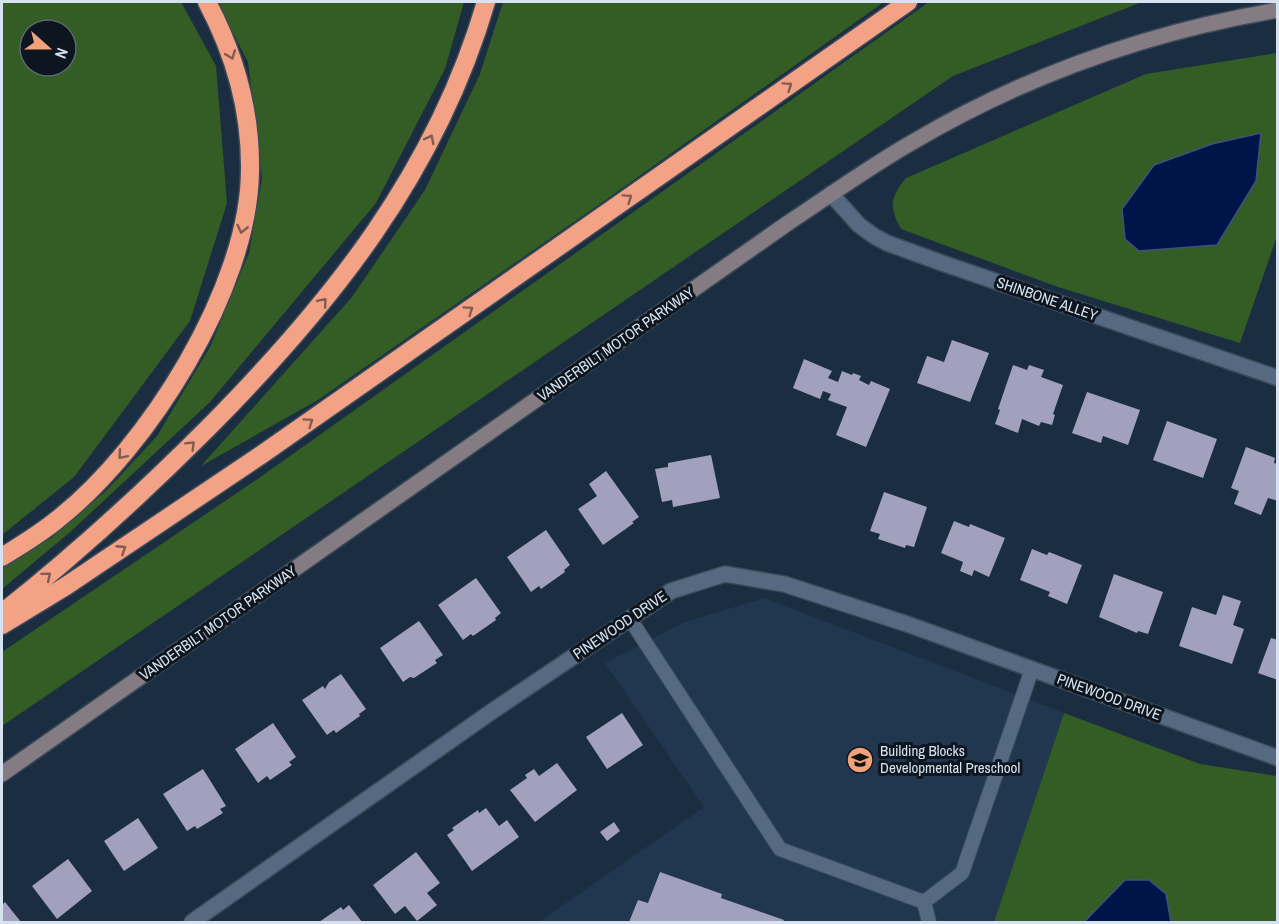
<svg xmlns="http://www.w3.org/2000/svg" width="1279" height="924" viewBox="0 0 1279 924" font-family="'Archivo Narrow',sans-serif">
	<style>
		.built { fill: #20374f }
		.green { fill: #345c25; fill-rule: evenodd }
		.water { fill: #001449; stroke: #40527b; stroke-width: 1.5 }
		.building { fill: #a1a0bd }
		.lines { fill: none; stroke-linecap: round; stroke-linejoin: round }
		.service-casing { stroke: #3b4b5b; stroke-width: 16 }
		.minor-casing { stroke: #3b4b5b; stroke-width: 18 }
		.secondary-casing { stroke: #3b4b5b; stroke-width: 18 }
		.motorway-casing { stroke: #3b4b5b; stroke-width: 21 }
		.service { stroke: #556a80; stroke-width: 14 }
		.minor { stroke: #556a80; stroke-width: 15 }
		.secondary { stroke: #857b82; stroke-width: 15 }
		.motorway { stroke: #f4a285; stroke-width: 18 }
		.oneway { stroke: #805c52 }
		.labels { text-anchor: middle; stroke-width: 6; stroke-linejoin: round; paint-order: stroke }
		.street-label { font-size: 15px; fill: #d6e2ef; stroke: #0d161e }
		.poi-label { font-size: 15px; fill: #d6e2ef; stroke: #0d161e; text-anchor: start }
	</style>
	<rect width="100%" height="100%" fill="#1b2e41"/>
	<polygon class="built" points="764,598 1064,713 994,922 539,922 704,807 605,663 683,623"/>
	<g class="green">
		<path d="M2,2h179l35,64 11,137 -37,118 -116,156 -72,58zM30,30h36v36h-36z"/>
		<polygon points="217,2 464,2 445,69 376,203 210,402 69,533 2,589 2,565 51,538 106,491 157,436 210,347 249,253 262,179 248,62"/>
		<polygon points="503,2 884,2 607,199 318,400 201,466 352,297 425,190 480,74"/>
		<polygon points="929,2 1142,2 953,76 2,726 2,652 259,478"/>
		<path d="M1277,53v183l-37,107 -182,-56 -157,-58c-12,-21 -11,-32 5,-51l240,-104z"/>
		<polygon points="1064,713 1200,764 1277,776 1277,922 994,922"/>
	</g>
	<g class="water">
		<polygon points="1261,133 1256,181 1217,245 1139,251 1125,239 1122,209 1154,165 1212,144"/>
		<polygon points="1125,880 1149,880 1166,894 1171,922 1084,922"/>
	</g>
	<g class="building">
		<polygon points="952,340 989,353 970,402 917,383 927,356 944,362"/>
		<polygon points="804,359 832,371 828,378 838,382 842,371 852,375 853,373 861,376 859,380 869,385 871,381 890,389 866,447 836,435 847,407 828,400 831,394 823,391 820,399 793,388"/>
		<polygon points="1013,365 1027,370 1029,365 1044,370 1041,377 1063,385 1053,414 1055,415 1052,425 1041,422 1039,426 1022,419 1018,433 995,424 1000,410 998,409"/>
		<polygon points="1087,392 1140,410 1128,445 1103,436 1101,443 1072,433"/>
		<polygon points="1167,421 1217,439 1203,478 1153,460"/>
		<polygon points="1246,447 1275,458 1274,463 1278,464 1278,501 1268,498 1261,515 1234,504 1239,491 1231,488"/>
		<polygon points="711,455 720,498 673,507 672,500 662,502 655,469 668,467 668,463"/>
		<polygon points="606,471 639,517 632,522 634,523 603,545 578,509 597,496 589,484"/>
		<polygon points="884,492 927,507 914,547 906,545 905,548 878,539 880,534 870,531"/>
		<polygon points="954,521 969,527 970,524 1005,538 989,577 974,570 972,576 960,571 963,562 941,553"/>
		<polygon points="546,530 570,565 564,570 565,572 541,589 539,586 531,592 507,557"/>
		<polygon points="1032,549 1047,555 1049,552 1082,565 1067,604 1048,596 1050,592 1020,580"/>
		<polygon points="1114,574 1163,592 1148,634 1138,631 1137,633 1099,617"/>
		<polygon points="476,578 501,613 495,618 496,620 473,636 471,634 463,640 438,605"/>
		<polygon points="1223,595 1241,601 1233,625 1244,629 1232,664 1179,646 1192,607 1216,615"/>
		<polygon points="419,621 443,655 435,660 437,663 414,678 410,677 403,682 380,648"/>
		<polygon points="1271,638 1278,640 1278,680 1258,673"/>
		<polygon points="341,674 366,709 359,714 360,716 336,733 334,730 327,735 302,700 323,686 325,689 329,682"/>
		<polygon points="622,713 643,745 607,769 586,737"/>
		<polygon points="273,723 296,757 289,762 292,765 270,780 267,776 258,783 235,749"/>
		<polygon points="557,763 577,790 535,822 510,790 527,778 525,775 534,769 539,776"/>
		<polygon points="203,769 226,806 220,809 223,813 197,829 195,826 187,831 163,794"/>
		<polygon points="486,808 499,826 507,820 519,837 472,871 447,835 454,830 452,828 478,810 479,813"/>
		<polygon points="138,818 158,848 124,871 104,841"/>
		<polygon points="614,822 620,831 607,841 600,832"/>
		<polygon points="416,852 440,883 427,893 437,905 417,921 405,906 395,914 373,885"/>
		<polygon points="68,859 92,891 57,919 32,886"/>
		<polygon points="660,872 722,894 721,898 784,920 783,922 629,922 638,900 648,903"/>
		<polygon points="5,902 21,922 2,922 2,905"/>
		<polygon points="349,905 362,922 319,922 341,907 343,910"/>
	</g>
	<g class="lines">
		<defs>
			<g id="service">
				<polyline points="630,619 780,849 924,902"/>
				<polyline points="929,922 924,902 962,873 1032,669"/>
			</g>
			<g id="minor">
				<polyline points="831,194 859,225 874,236 887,243 942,263 1278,378"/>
				<polyline points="192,922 491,712 671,591 725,574 784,584 907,624 1278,758"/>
			</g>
			<path id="secondary" d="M2,774l786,-551c41,-27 81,-56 123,-80 113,-67 237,-111 367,-133"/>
			<g id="motorway">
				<path d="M2,557c19,-12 38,-23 56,-38 90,-71 191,-231 192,-348 1,-60 -16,-118 -43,-169"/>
				<path d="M2,613c72,-57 140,-119 205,-184 124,-125 229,-256 279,-427"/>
				<polyline points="2,625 66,586 261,455 908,2"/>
			</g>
		</defs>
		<use href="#service" class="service-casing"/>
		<use href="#minor" class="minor-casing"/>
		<use href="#secondary" class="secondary-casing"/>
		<use href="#motorway" class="motorway-casing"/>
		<use href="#service" class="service"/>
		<use href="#minor" class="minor"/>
		<use href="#secondary" class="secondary"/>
		<use href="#motorway" class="motorway"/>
	</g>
	<defs><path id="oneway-chevron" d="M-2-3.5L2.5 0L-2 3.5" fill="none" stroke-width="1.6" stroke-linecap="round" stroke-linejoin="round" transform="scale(1.5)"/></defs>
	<g class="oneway">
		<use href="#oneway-chevron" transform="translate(231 55) rotate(70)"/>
		<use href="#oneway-chevron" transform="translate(788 86) rotate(-35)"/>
		<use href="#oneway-chevron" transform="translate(430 139) rotate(-63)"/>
		<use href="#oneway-chevron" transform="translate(628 198) rotate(-35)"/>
		<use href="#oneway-chevron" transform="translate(242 229) rotate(103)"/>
		<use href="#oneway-chevron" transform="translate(323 302) rotate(-50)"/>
		<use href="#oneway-chevron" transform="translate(469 310) rotate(-35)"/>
		<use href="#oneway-chevron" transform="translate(309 422) rotate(-35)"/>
		<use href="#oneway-chevron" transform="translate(191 445) rotate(-45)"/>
		<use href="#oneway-chevron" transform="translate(122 455) rotate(131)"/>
		<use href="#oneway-chevron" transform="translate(122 549) rotate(-33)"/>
		<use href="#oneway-chevron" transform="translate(47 576) rotate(-40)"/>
	</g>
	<defs>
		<symbol id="school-disc" viewBox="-11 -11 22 22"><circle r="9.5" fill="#f0a27a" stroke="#0d161e"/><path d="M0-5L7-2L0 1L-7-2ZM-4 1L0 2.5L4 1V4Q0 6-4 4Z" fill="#111"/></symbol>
	</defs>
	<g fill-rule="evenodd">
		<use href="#school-disc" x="845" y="745" width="30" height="30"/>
	</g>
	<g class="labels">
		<g class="street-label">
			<text transform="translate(1047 299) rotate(19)" y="5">SHINBONE ALLEY</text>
			<text transform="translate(616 344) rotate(-35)" y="5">VANDERBILT MOTOR PARKWAY</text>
			<text transform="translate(218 623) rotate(-35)" y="5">VANDERBILT MOTOR PARKWAY</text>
			<text transform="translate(620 625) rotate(-34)" y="5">PINEWOOD DRIVE</text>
			<text transform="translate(1109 697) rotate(20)" y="5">PINEWOOD DRIVE</text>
		</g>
		<g class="poi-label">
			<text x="880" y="756">Building Blocks<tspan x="880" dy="17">Developmental Preschool</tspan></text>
		</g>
	</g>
	<rect width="1279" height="924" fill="none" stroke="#d6e2ef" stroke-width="6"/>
	<g transform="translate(48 48) rotate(111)"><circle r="28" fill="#0d161e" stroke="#5d6872" stroke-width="1.5"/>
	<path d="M0-4.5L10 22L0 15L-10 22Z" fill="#f0a27a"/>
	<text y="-9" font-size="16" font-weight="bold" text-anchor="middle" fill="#d6e2ef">N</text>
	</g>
</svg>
